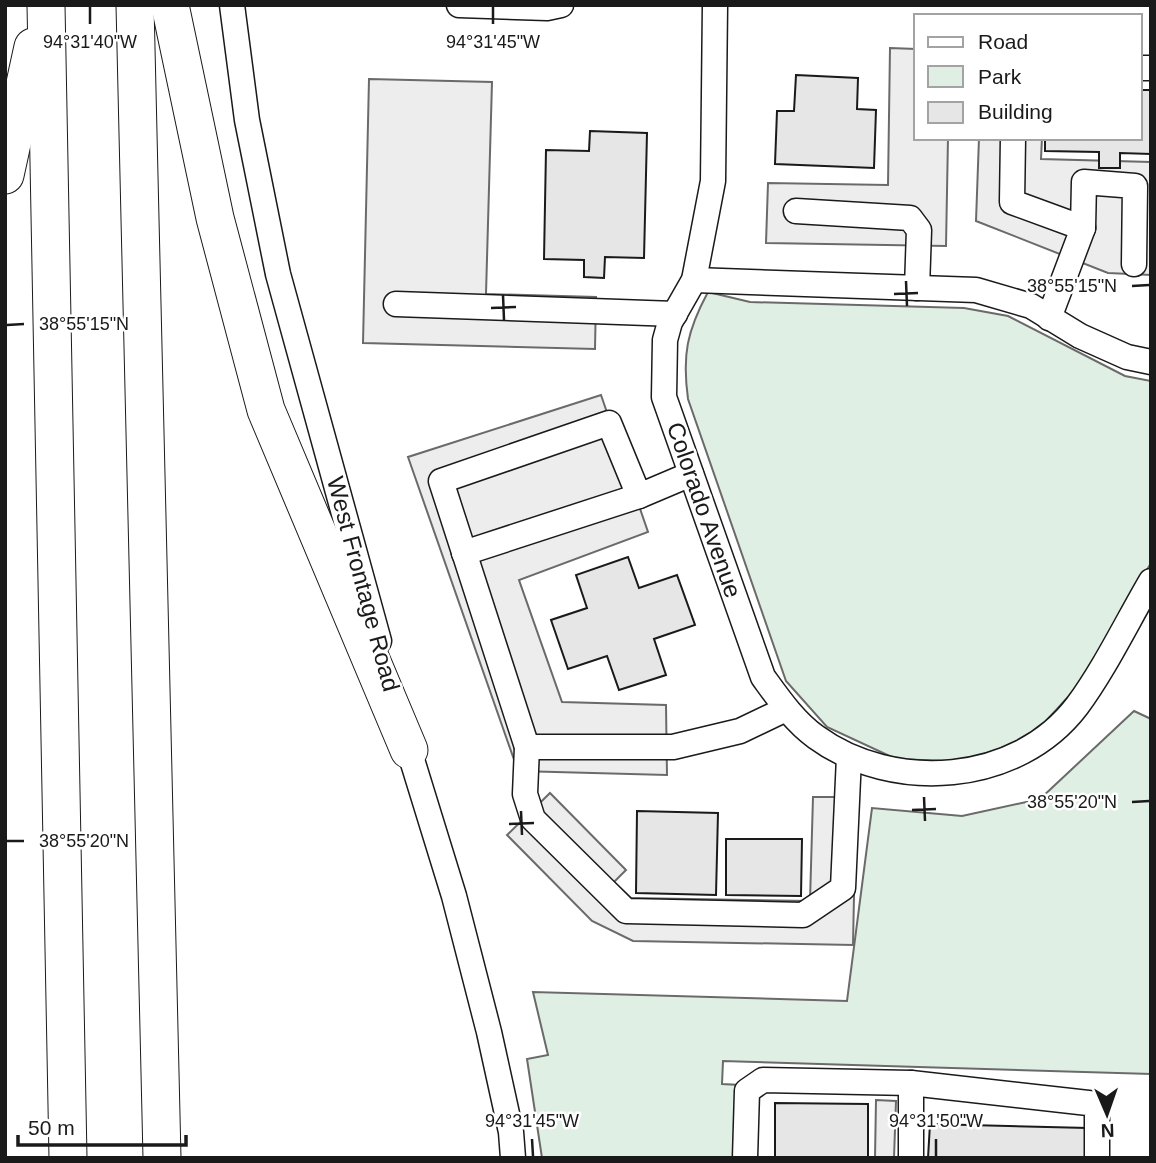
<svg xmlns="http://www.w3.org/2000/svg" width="1156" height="1163" viewBox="0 0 1156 1163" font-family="Helvetica,sans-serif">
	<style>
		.green { fill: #e0efe3; stroke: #6a6a6a; stroke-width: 2 }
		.parking { fill: #ededed; stroke: #6a6a6a; stroke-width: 2 }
		.building { fill: #e6e6e6; stroke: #1a1a1a; stroke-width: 2 }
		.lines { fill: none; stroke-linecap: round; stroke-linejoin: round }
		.minor-casing { stroke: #1a1a1a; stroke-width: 27 }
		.highway-casing { stroke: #1a1a1a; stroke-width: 39 }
		.minor { stroke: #fff; stroke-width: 24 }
		.highway { stroke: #fff; stroke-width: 37 }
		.ticks { fill: none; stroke: #1a1a1a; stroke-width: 2.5 }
		.labels { text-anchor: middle; stroke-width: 5; stroke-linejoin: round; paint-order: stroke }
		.street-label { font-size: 24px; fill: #1a1a1a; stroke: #fff }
		.ticks-label { font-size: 18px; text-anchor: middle; fill: #1a1a1a; stroke: #fff; stroke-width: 5; stroke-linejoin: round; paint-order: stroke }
	</style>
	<rect width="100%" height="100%" fill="#fff"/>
	<g class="green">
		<path d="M708,292l42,10 214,6 44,8 117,60 26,5v182l-71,121 -45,49 -64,29 -75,-3 -69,-32 -41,-46 -98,-282c-6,-44 -1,-68 20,-107z"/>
		<polygon points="1134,711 1151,719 1151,1074 723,1061 722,1084 741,1085 740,1158 542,1158 527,1059 548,1055 533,992 847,1001 872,808 962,816 1040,799"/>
	</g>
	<g class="parking">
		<polygon points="890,48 916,49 916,138 948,138 946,246 766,243 768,183 888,185"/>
		<polygon points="369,79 492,82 486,294 596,297 595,349 363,343"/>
		<polygon points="979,138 1042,138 1041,159 1151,162 1151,275 1108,273 976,221"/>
		<polygon points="601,395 648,532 519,580 562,702 666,705 667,775 518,771 408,457"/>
		<polygon points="550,793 626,870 614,882 631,898 810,901 813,797 856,797 853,945 633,941 592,921 507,835"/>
		<polygon points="876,1100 896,1101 894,1158 875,1158"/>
	</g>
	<g class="building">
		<polygon points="796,75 858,78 857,109 876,110 874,168 775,164 777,111 794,111"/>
		<polygon points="1140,90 1151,90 1151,154 1120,153 1120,168 1099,168 1099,152 1045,151 1045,138 1140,138"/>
		<polygon points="590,131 647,133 644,258 605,257 604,278 584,277 584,260 544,259 546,150 589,151"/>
		<polygon points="628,557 639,588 677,575 695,625 654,639 666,675 619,690 607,656 568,669 551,620 587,608 576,575"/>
		<polygon points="637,811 718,813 716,895 636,893"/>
		<polygon points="726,839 802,839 801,896 726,895"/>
		<polygon points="775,1103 868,1104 868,1158 775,1158"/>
		<polygon points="930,1124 1088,1128 1087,1158 928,1158"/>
	</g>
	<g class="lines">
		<defs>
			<g id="minor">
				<polyline points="232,5 247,120 278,274 379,641"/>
				<polyline points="459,5 547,8 561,5"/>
				<path d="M715,5l-2,176 -19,99 -24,42 -5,18 -1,57 99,280c16,22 31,44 53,60 77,56 201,48 261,-31 28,-38 50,-84 74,-125"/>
				<polyline points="1140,68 1150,68"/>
				<polyline points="1013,138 1012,202 1083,228 1049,318"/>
				<polyline points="796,211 910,218 919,230 917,288"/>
				<polyline points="1083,228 1084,182 1135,186 1134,264"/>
				<polyline points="694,280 976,290 1031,306 1080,336 1127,357 1151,362"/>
				<polyline points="396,304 675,314"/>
				<polyline points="691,474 639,496 609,423 441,481 527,747 525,794 533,819 626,911 803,915 843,888 849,757"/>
				<polyline points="464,553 639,496"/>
				<polyline points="405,737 454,896 489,1032 511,1132 513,1158"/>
				<polyline points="527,747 673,747 740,731 786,709"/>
				<polyline points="745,1158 747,1091 763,1080 911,1083 1097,1104 1097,1158"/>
				<polyline points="911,1158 911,1083"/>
			</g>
			<g id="highway">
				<polyline points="46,5 68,1158"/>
				<polyline points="135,5 162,1158"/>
				<polyline points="170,5 215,218 266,410 409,750"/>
				<polyline points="5,175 33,47"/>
			</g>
		</defs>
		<use href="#minor" class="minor-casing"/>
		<use href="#highway" class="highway-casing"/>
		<use href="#minor" class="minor"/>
		<use href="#highway" class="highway"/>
	</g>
	<path class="ticks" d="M90,7v17M493,7v17M906,281l1,25M1132,286l17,-1M894,294l24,-1M503,295l1,25M491,308l25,-1M7,325l17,-1M924,797l1,24M1132,802l17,-1M912,810l24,-1M521,811l1,24M509,824l25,-1M7,841h17M532,1139l1,17M936,1139v17"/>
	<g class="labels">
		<g class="street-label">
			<text transform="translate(704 510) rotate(71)" y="8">Colorado Avenue</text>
			<text transform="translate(363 584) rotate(75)" y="8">West Frontage Road</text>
		</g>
	</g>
	<g class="ticks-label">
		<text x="90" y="48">94°31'40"W</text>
		<text x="493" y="48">94°31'45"W</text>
		<text x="1072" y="292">38°55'15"N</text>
		<text x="84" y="330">38°55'15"N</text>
		<text x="1072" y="808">38°55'20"N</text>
		<text x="84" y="847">38°55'20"N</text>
		<text x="532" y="1127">94°31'45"W</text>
		<text x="936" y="1127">94°31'50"W</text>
	</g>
	<rect width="1156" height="1163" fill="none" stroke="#1a1a1a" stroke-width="14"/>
	<rect x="914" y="14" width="228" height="126" fill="#ffffff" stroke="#a3a3a3" stroke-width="2"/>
	<rect x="928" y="37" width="35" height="10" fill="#ffffff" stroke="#a3a3a3" stroke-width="2"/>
	<text x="978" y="49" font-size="21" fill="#1a1a1a">Road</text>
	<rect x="928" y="66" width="35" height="21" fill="#e0efe3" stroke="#a3a3a3" stroke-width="2"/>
	<text x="978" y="84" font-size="21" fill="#1a1a1a">Park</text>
	<rect x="928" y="102" width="35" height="21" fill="#e6e6e6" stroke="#a3a3a3" stroke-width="2"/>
	<text x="978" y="119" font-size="21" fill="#1a1a1a">Building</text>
	<g transform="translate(1107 1114) rotate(178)" stroke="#ffffff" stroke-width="5" paint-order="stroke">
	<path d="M0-5L12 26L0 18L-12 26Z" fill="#1a1a1a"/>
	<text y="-10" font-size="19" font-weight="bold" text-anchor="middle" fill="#1a1a1a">N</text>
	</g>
	<path d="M18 1135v10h168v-10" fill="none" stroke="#1a1a1a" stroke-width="3.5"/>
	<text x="28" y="1135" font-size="21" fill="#1a1a1a" stroke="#ffffff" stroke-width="5" paint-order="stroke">50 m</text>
</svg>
